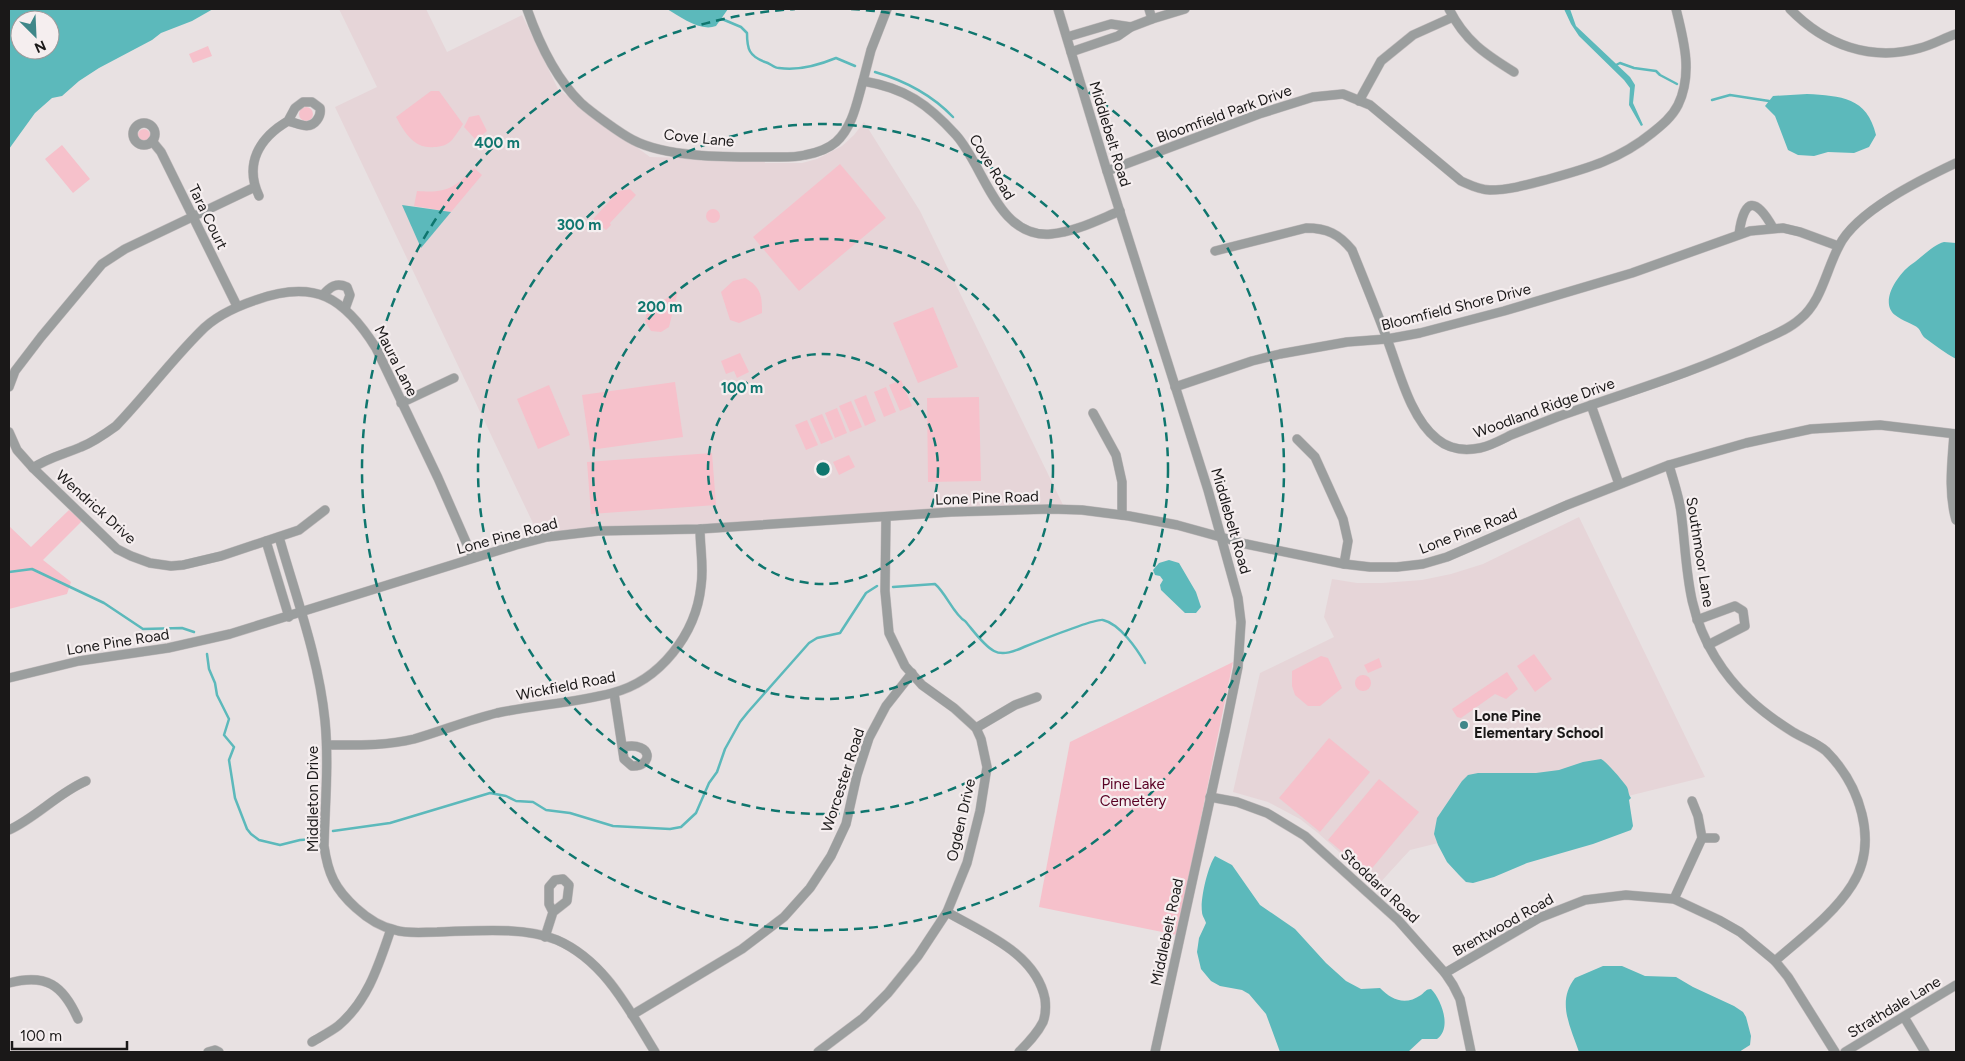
<svg xmlns="http://www.w3.org/2000/svg" width="1965" height="1061" viewBox="0 0 1965 1061" font-family="Figtree,sans-serif">
	<style>
		.built { fill: #e6d5d8 }
		.green { fill: #f6c1cb }
		.water { fill: #5cb9bb; fill-rule: evenodd }
		.lines { fill: none; stroke-linecap: round; stroke-linejoin: round }
		.stream { stroke: #5cb9bb; stroke-width: 2.5 }
		.minor-casing { stroke: #c3bdbe; stroke-width: 10 }
		.minor { stroke: #9b9e9e; stroke-width: 9 }
		.ring { fill: none; stroke: #0f766e; stroke-width: 2.5; stroke-dasharray: 9 6 }
		.poi-dot { fill: #3f8789; stroke: #f5eeef; stroke-width: 2 }
		.labels { text-anchor: middle; stroke-width: 4.5; stroke-linejoin: round; paint-order: stroke }
		.street-label { font-size: 15px; fill: #1a1818; stroke: #f5eeef }
		.poi-label { font-size: 15px; font-weight: bold; fill: #1a1818; stroke: #f5eeef; text-anchor: start }
		.park-label { font-size: 15px; fill: #590124; stroke: #f5eeef }
		.centre { fill: #0f766e; stroke: #f5eeef; stroke-width: 2.5 }
		.ring-label { font-size: 15px; text-anchor: middle; font-weight: bold; fill: #0f766e; stroke: #f5eeef; stroke-width: 4.5; stroke-linejoin: round; paint-order: stroke }
	</style>
	<rect width="100%" height="100%" fill="#e8e1e2"/>
	<g class="built">
		<polygon points="339,9 426,9 447,52 522,15 558,89 650,157 764,160 765,163 802,163 817,159 842,146 854,135 864,122 920,211 1066,511 583,532 541,540 335,107 377,87"/>
		<polygon points="1579,517 1705,777 1410,850 1377,886 1318,833 1300,819 1268,802 1233,792 1260,673 1334,637 1324,617 1332,579 1357,583 1382,583 1422,580 1451,574 1483,564"/>
	</g>
	<g class="green">
		<polygon points="208,46 212,56 193,63 189,54"/>
		<path d="M431,91h8l24,33c-3,5 -7,11 -11,16 -5,5 -11,7 -18,7 -20,2 -29,-14 -38,-30z"/>
		<circle cx="306" cy="114" r="7"/>
		<polygon points="479,115 487,131 476,140 464,127 469,117"/>
		<circle cx="144" cy="135" r="6"/>
		<polygon points="62,145 90,179 73,193 45,159"/>
		<polygon points="840,164 886,218 799,291 753,237"/>
		<path d="M474,168l8,7 -31,37 -37,-6 3,-15c30,2 36,-2 57,-23z"/>
		<polygon points="630,189 636,195 610,223 611,225 606,230 593,219 619,191"/>
		<circle cx="713" cy="216" r="7"/>
		<path d="M745,278c16,9 17,18 17,35l-23,10 -9,-3 -9,-28 12,-11z"/>
		<polygon points="678,291 669,327 661,332 651,331 645,321 647,311"/>
		<polygon points="933,307 958,367 918,383 893,323"/>
		<polygon points="740,353 749,372 737,378 734,371 726,374 721,361"/>
		<polygon points="901,380 912,406 900,411 889,385"/>
		<polygon points="675,382 683,437 590,450 582,395"/>
		<polygon points="549,385 570,435 538,449 517,399"/>
		<polygon points="886,387 896,412 884,417 874,392"/>
		<polygon points="866,395 876,421 865,426 854,400"/>
		<polygon points="979,397 981,481 928,482 927,398"/>
		<polygon points="851,401 862,427 850,432 839,406"/>
		<polygon points="837,408 847,433 835,438 825,413"/>
		<polygon points="822,414 833,439 821,444 810,419"/>
		<polygon points="807,420 818,445 806,450 795,425"/>
		<polygon points="712,453 716,505 591,514 587,462"/>
		<polygon points="849,455 855,467 839,475 833,462"/>
		<polygon points="69,510 82,521 43,560 71,582 67,594 9,609 9,526 31,547"/>
		<polygon points="1534,654 1552,679 1535,692 1517,666"/>
		<polygon points="1321,656 1328,658 1342,688 1320,706 1308,706 1295,695 1292,686 1292,671"/>
		<polygon points="1379,658 1382,667 1368,673 1364,665"/>
		<polygon points="1233,662 1177,935 1039,907 1070,742"/>
		<polygon points="1507,672 1518,689 1506,699 1495,694 1461,718 1457,717 1452,709"/>
		<circle cx="1363" cy="683" r="8"/>
		<polygon points="1329,738 1370,772 1320,832 1279,798"/>
		<polygon points="1379,779 1419,812 1368,873 1328,840"/>
	</g>
	<g class="water">
		<path d="M9,9h204l-21,12 -31,12 -9,7 -53,28 -20,13 -17,15 -10,2 -17,15 -26,36zM20,20h30v30h-30z"/>
		<path d="M667,9h61l-12,17c-16,6 -35,-9 -49,-17z"/>
		<polygon points="1564,9 1570,9 1576,26 1630,77 1635,85 1633,103 1643,125 1641,126 1629,105 1630,88 1624,80 1579,36 1571,24"/>
		<path d="M1807,94c34,2 60,3 69,41l-7,12 -15,6 -26,-1 -14,4 -16,-1 -10,-5 -13,-34 -10,-10 8,-10z"/>
		<polygon points="402,205 451,212 421,248"/>
		<path d="M1944,242l12,1v116c-11,-6 -21,-14 -31,-21 -3,-2 -4,-7 -7,-10 -4,-4 -16,-7 -23,-13 -17,-14 5,-43 17,-51 9,-6 22,-20 32,-22z"/>
		<polygon points="1169,560 1179,563 1196,592 1201,607 1196,613 1185,613 1161,590 1160,585 1163,580 1160,576 1155,575 1153,570 1159,563"/>
		<path d="M1601,759c5,2 22,22 26,28 2,4 1,7 4,11l-2,2 4,26 -2,4 -38,14 -66,19 -33,14 -21,6 -7,-1 -7,-7 -12,-13 -9,-17 -4,-11 3,-16 25,-37 6,-6 10,-2h58l23,-3 24,-8z"/>
		<path d="M1215,856l17,9 28,40 35,24 31,34 20,18 15,8 19,-1c12,12 25,18 41,7 4,-3 5,-6 10,-6 11,11 21,40 6,50h-15l-14,13h-128l-14,-38 -17,-20 -7,-4 -22,-4 -9,-5 -10,-12 -4,-17 2,-14 7,-15c-1,-4 -4,-7 -4,-11 -2,-13 6,-46 13,-56z"/>
		<path d="M1603,966h19l23,10 31,1 17,10 41,19 9,6 3,5 5,19 -1,9 -11,7h-160c-8,-24 -23,-50 -4,-74z"/>
	</g>
	<g class="lines">
		<g class="stream">
			<path d="M722,19l19,8 6,6c0,16 2,23 18,29 5,1 9,6 14,6 19,3 40,-3 57,-10l19,8"/>
			<polyline points="1616,65 1620,63 1634,68 1656,71 1660,75 1677,84"/>
			<path d="M875,72c31,9 56,22 78,45"/>
			<polyline points="1712,100 1730,95 1769,101"/>
			<polyline points="9,572 32,569 104,603 143,629 182,628 194,632"/>
			<path d="M893,587l42,-3c11,9 19,31 30,37 8,9 18,24 29,30 9,5 21,0 30,-4 10,-4 72,-29 79,-27 17,4 34,29 42,43"/>
			<polyline points="207,654 209,669 215,683 217,695 229,719 224,735 234,747 229,760 235,798 247,829 251,834 259,840 280,845 300,840 315,839"/>
			<polyline points="333,831 390,823 490,793 506,796 516,801 533,802 546,810 570,813 613,826 670,829 681,827 696,813 709,783 717,772 725,749 740,722 748,712 809,643 817,638 840,633 866,593 877,586"/>
		</g>
		<defs>
			<g id="minor">
				<path d="M527,9c12,34 28,69 54,94 10,9 40,31 52,37 34,18 97,17 135,17 12,0 25,1 37,-2 11,-2 23,-6 31,-13 17,-15 21,-41 27,-61"/>
				<path d="M887,9l-16,41 -8,31c42,7 65,23 93,54 28,31 42,104 95,99 24,-2 47,-14 69,-23"/>
				<polyline points="1058,9 1107,171 1208,490 1238,598 1241,622 1238,667 1225,731 1155,1052"/>
				<polyline points="1149,9 1152,19"/>
				<path d="M1449,9c16,32 36,45 65,63"/>
				<path d="M1790,9c35,36 81,53 130,39 12,-3 24,-10 36,-14"/>
				<polyline points="1067,37 1111,24 1131,27"/>
				<polyline points="1071,52 1118,36 1131,27 1152,19 1185,9"/>
				<polyline points="1359,101 1381,61 1413,35 1453,17"/>
				<circle cx="144" cy="134" r="11"/>
				<polyline points="152,141 161,152 237,306"/>
				<path d="M1107,171l152,-57 54,-17 30,-3 27,11 91,76c9,4 18,9 29,9 20,0 40,-6 59,-11 40,-11 71,-20 103,-46 10,-8 20,-16 26,-28 15,-31 6,-64 -2,-96"/>
				<path d="M259,196c-15,-32 0,-58 29,-75 10,2 21,10 29,-1 3,-4 4,-7 3,-12l-8,-6h-9l-8,6 -7,13"/>
				<path d="M1739,234c5,-37 17,-37 34,-6"/>
				<path d="M1215,251l91,-23c21,0 33,6 46,22 12,30 24,59 35,89 12,31 23,79 50,100 12,10 28,12 43,9 10,-2 21,-8 31,-13 15,-6 31,-12 46,-18 67,-24 136,-44 199,-74 15,-7 32,-13 44,-24 22,-18 26,-49 39,-73 17,-35 83,-67 117,-83"/>
				<path d="M323,295c7,-8 13,-13 24,-8l3,8 -5,14"/>
				<polyline points="9,387 15,371 41,337 102,264 125,249 255,187"/>
				<polyline points="1175,387 1252,361 1280,354 1347,342 1387,339 1420,333 1504,311 1632,273 1750,231 1783,228 1800,232 1838,246"/>
				<polyline points="401,403 454,378"/>
				<polyline points="1591,405 1619,484"/>
				<polyline points="1093,413 1116,455 1122,482 1122,515"/>
				<polyline points="9,432 17,450 33,468 117,549 131,556 150,563 171,566 183,565 221,556 299,530 325,510"/>
				<path d="M1954,434c-2,29 -6,58 2,86"/>
				<polyline points="1297,439 1315,457 1343,519 1348,541 1344,564"/>
				<path d="M1669,465c4,15 10,31 12,47 7,54 4,96 34,145 20,33 46,55 78,75 10,6 24,11 33,19 33,33 54,90 26,134 -19,30 -51,53 -77,76"/>
				<path d="M33,468c14,-10 32,-14 48,-21 13,-5 24,-13 35,-21 29,-30 54,-64 84,-94 15,-16 35,-25 56,-32 59,-21 88,-3 120,48l62,130 35,80"/>
				<path d="M279,537c17,60 40,122 46,184 4,42 0,84 -1,125 4,28 11,43 32,62 11,10 25,19 39,22 13,4 29,2 42,2 36,-1 87,-6 120,8 48,21 72,70 98,112"/>
				<polyline points="266,541 289,617"/>
				<polyline points="1697,620 1735,606 1743,611 1745,626 1708,645"/>
				<polyline points="9,678 79,661 168,648 230,634 516,545 547,537 598,531 700,529 951,512 1051,509 1082,510 1129,516 1177,525 1246,544 1344,564 1370,567 1397,567 1423,564 1447,557 1567,505 1669,465 1746,443 1811,429 1880,425 1956,434"/>
				<path d="M614,693l10,66 8,7c21,1 22,-25 -9,-19"/>
				<polyline points="976,728 1015,705 1037,697"/>
				<path d="M327,745c29,0 58,1 87,-6 28,-8 54,-19 83,-26 38,-8 77,-10 115,-20 48,-12 84,-59 89,-107 3,-19 -1,-38 -1,-57"/>
				<polyline points="1210,797 1237,802 1267,813 1305,836 1398,920 1445,973 1453,985 1460,999 1471,1052"/>
				<path d="M9,830c28,-13 49,-37 77,-49"/>
				<polyline points="1702,838 1715,838"/>
				<polyline points="1674,899 1702,838 1698,816 1692,801"/>
				<path d="M947,912c36,21 89,41 98,87 1,8 1,15 -2,23 -6,12 -15,21 -24,30"/>
				<polyline points="545,937 553,912 567,901 569,885 563,879 555,880 549,887 549,904 553,912"/>
				<polyline points="1445,973 1539,918 1585,900 1626,895 1674,899 1719,920 1740,932 1775,961 1788,977 1835,1052"/>
				<path d="M9,983c37,-10 54,2 69,36"/>
				<polyline points="632,1015 742,949 784,917 810,888 831,856 846,824 857,775 869,738 886,706 912,673"/>
				<polyline points="1904,1017 1925,1052"/>
				<path d="M312,1042c8,-5 18,-10 26,-16 30,-25 41,-62 53,-97"/>
				<polyline points="208,1052 215,1050 219,1052"/>
				<polyline points="818,1052 863,1018 888,993 918,956 947,912 967,863 980,811 987,767 981,739 976,728 954,708 922,685 905,666 889,633 885,591 886,517"/>
				<polyline points="1845,1052 1956,985"/>
			</g>
		</defs>
		<use href="#minor" class="minor-casing"/>
		<use href="#minor" class="minor"/>
	</g>
	<g class="ring">
		<circle cx="823" cy="469" r="115"/>
		<circle cx="823" cy="469" r="230"/>
		<circle cx="823" cy="469" r="345"/>
		<path d="M851 9A461 461 0 1 1 795 9"/>
	</g>
	<circle class="poi-dot" cx="1464" cy="725" r="5"/>
	<g class="labels">
		<g class="street-label">
			<text transform="translate(1224 114) rotate(-20)" y="5">Bloomfield Park Drive</text>
			<text transform="translate(1110 134) rotate(73)" y="5">Middlebelt Road</text>
			<text transform="translate(699 138) rotate(6)" y="5">Cove Lane</text>
			<text transform="translate(992 167) rotate(59)" y="5">Cove Road</text>
			<text transform="translate(208 217) rotate(64)" y="5">Tara Court</text>
			<text transform="translate(1456 307) rotate(-14)" y="5">Bloomfield Shore Drive</text>
			<text transform="translate(396 361) rotate(63)" y="5">Maura Lane</text>
			<text transform="translate(1544 408) rotate(-20)" y="5">Woodland Ridge Drive</text>
			<text transform="translate(987 498) rotate(-2)" y="5">Lone Pine Road</text>
			<text transform="translate(96 507) rotate(42)" y="5">Wendrick Drive</text>
			<text transform="translate(1231 521) rotate(74)" y="5">Middlebelt Road</text>
			<text transform="translate(1468 531) rotate(-21)" y="5">Lone Pine Road</text>
			<text transform="translate(507 536) rotate(-15)" y="5">Lone Pine Road</text>
			<text transform="translate(1700 552) rotate(81)" y="5">Southmoor Lane</text>
			<text transform="translate(118 642) rotate(-9)" y="5">Lone Pine Road</text>
			<text transform="translate(566 686) rotate(-11)" y="5">Wickfield Road</text>
			<text transform="translate(843 780) rotate(-72)" y="5">Worcester Road</text>
			<text transform="translate(313 799) rotate(-90)" y="5">Middleton Drive</text>
			<text transform="translate(961 820) rotate(-77)" y="5">Ogden Drive</text>
			<text transform="translate(1380 886) rotate(43)" y="5">Stoddard Road</text>
			<text transform="translate(1503 925) rotate(-29)" y="5">Brentwood Road</text>
			<text transform="translate(1167 932) rotate(-78)" y="5">Middlebelt Road</text>
			<text transform="translate(1894 1007) rotate(-31)" y="5">Strathdale Lane</text>
		</g>
		<g class="poi-label">
			<text x="1474" y="721">Lone Pine<tspan x="1474" dy="17">Elementary School</tspan></text>
		</g>
		<g class="park-label">
			<text x="1133" y="789">Pine Lake<tspan x="1133" dy="17">Cemetery</tspan></text>
		</g>
	</g>
	<circle cx="823" cy="469" r="8" class="centre"/>
	<g class="ring-label">
		<text x="497" y="148">400 m</text>
		<text x="579" y="230">300 m</text>
		<text x="660" y="312">200 m</text>
		<text x="742" y="393">100 m</text>
	</g>
	<rect width="1965" height="1061" fill="none" stroke="#1a1818" stroke-width="20"/>
	<g transform="translate(35 35) rotate(156)"><circle r="24" fill="#f5eeef" stroke="#9d9899"/>
	<path d="M0-4L9 19L0 12L-9 19Z" fill="#3f8789"/>
	<text y="-8" font-size="14" font-weight="bold" text-anchor="middle" fill="#1a1818">N</text>
	</g>
	<path d="M12 1041v8h115v-8" fill="none" stroke="#1a1818" stroke-width="2.5"/>
	<text x="20" y="1041" font-size="15" fill="#1a1818" stroke="#f5eeef" stroke-width="4" paint-order="stroke">100 m</text>
</svg>
